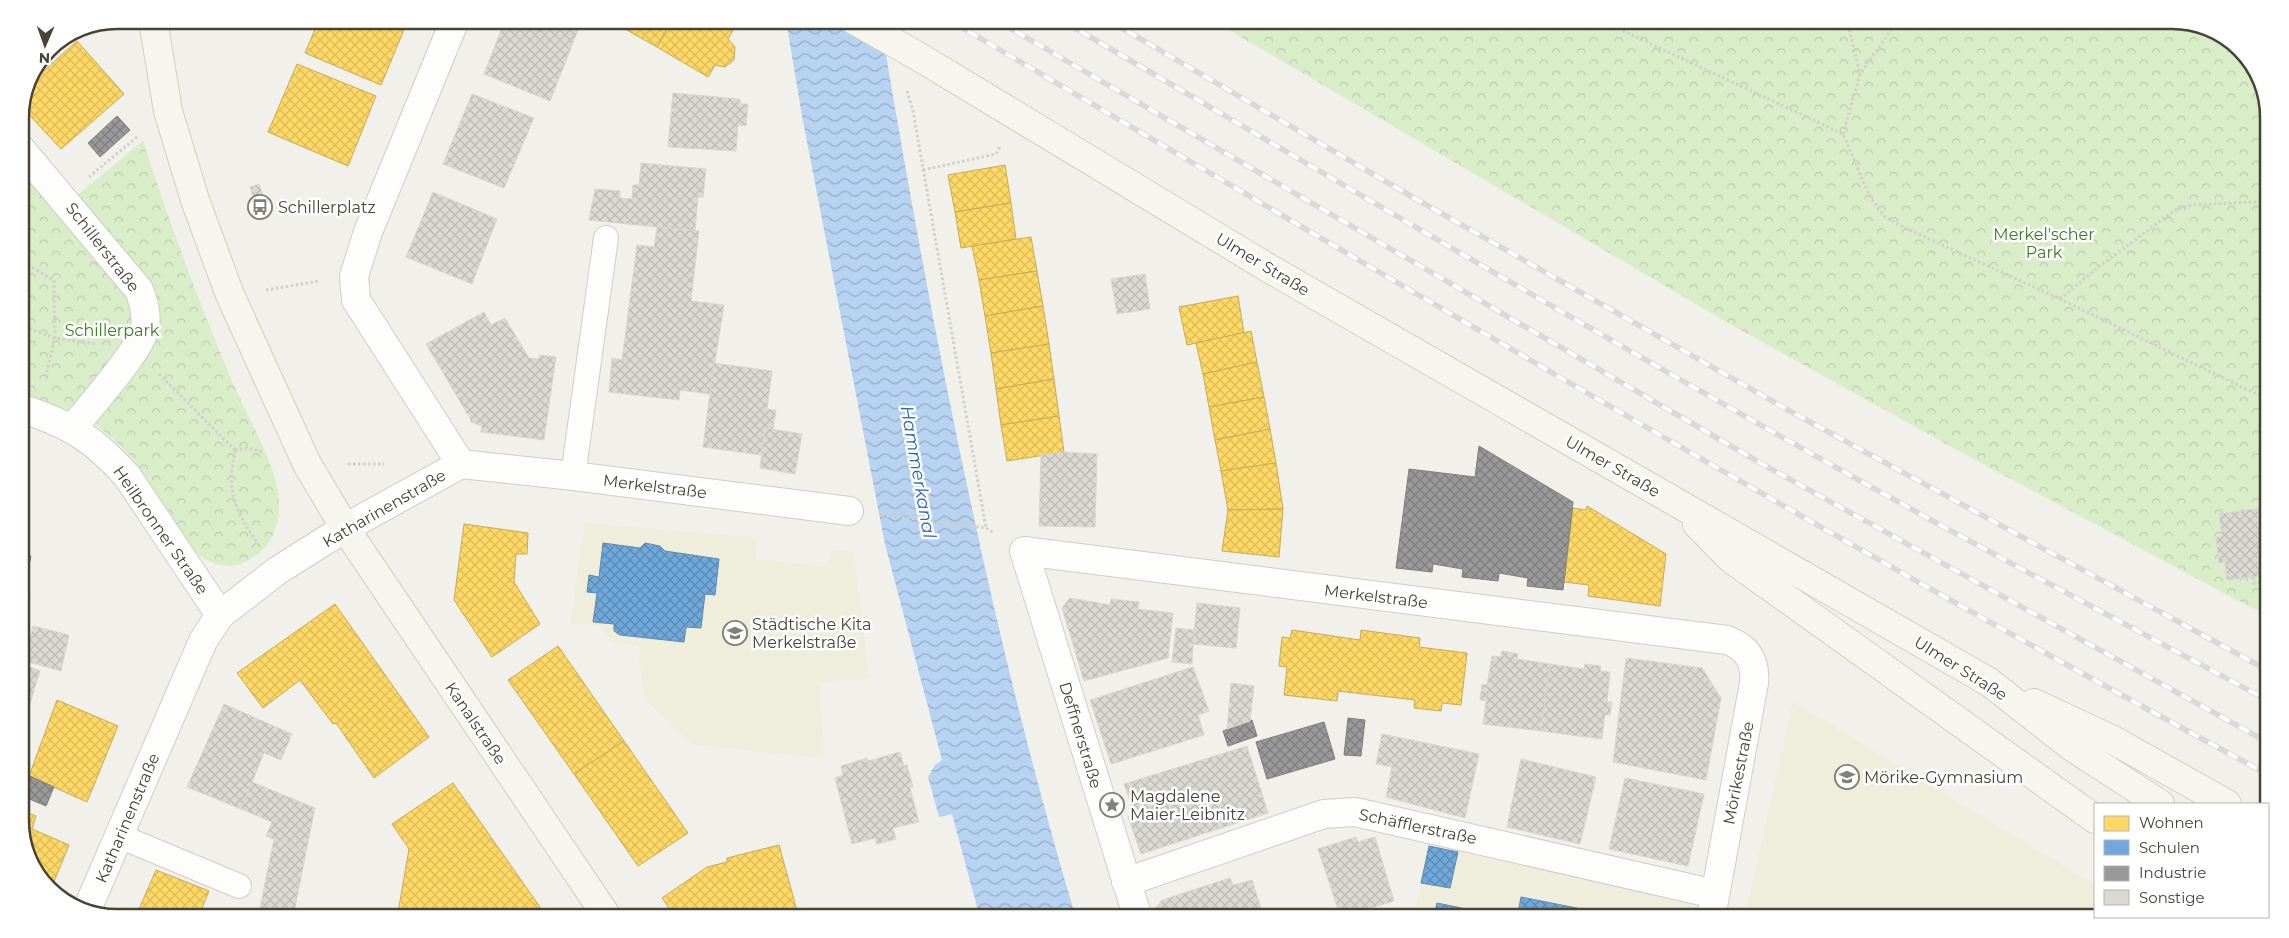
<svg xmlns="http://www.w3.org/2000/svg" width="2289" height="938" viewBox="0 0 2289 938" font-family="Montserrat,sans-serif">
	<style>
		.education { fill: #efeddb }
		.forest { fill: url(#forest-crowns) }
		.water { fill: url(#water-waves) }
		.homes { fill: url(#homes-cross-hatch); stroke: #c8ac57 }
		.schools { fill: url(#schools-cross-hatch); stroke: #638aaa }
		.industry { fill: url(#industry-cross-hatch); stroke: #817f7b }
		.building { fill: url(#building-cross-hatch); stroke: #d9d7d0 }
		.lines { fill: none; stroke-linecap: round; stroke-linejoin: round }
		.lane-casing { stroke: #cfcec7; stroke-width: 26 }
		.street-casing { stroke: #cfcec7; stroke-width: 30 }
		.secondary-casing { stroke: #d1cfc0; stroke-width: 30 }
		.path { stroke: #d1d0ca; stroke-width: 3; stroke-dasharray: 2.5 2.5; stroke-linecap: butt }
		.lane { stroke: #fdfdfc; stroke-width: 24 }
		.street { stroke: #fdfdfc; stroke-width: 28 }
		.secondary { stroke: #f7f6ee; stroke-width: 28 }
		.rail-casing { stroke: #d9d9d8; stroke-width: 5.5 }
		.rail { stroke: #fff; stroke-width: 4; stroke-dasharray: 11; stroke-linecap: butt }
		.secondary-bridge-casing { stroke: #d1cfc0; stroke-width: 30; stroke-linecap: butt }
		.secondary-bridge { stroke: #f7f6ee; stroke-width: 28 }
		.labels { text-anchor: middle; stroke-width: 5; stroke-linejoin: round; paint-order: stroke }
		.poi-label { font-size: 16px; fill: #484335; stroke: #fff; text-anchor: start }
		.park-label { font-size: 16px; fill: #397e24; stroke: #fff }
		.street-label { font-size: 16px; fill: #484335; stroke: #fff }
		.water-label { font-size: 18px; font-style: italic; fill: #2766bb; stroke: #fff }
		.rim { fill: none; stroke: #484335; stroke-width: 2.5 }
	</style>
	<defs>
		<pattern id="forest-crowns" width="20" height="18" patternUnits="userSpaceOnUse" patternTransform="scale(1.25)"><rect width="20" height="18" fill="#d9edc8"/><path d="M2 6a3 3 0 1 1 6 0M12 15a3 3 0 1 1 6 0" fill="none" stroke="#bcccac"/></pattern>
		<pattern id="water-waves" width="16" height="10" patternUnits="userSpaceOnUse" patternTransform="scale(1.25)"><rect width="16" height="10" fill="#b8d2f2"/><path d="M0 5q4-4 8 0t8 0" fill="none" stroke="#98acc5"/></pattern>
		<pattern id="homes-cross-hatch" width="8" height="8" patternUnits="userSpaceOnUse" patternTransform="scale(1.25)"><rect width="8" height="8" fill="#ffd966"/><path d="M0 0l8 8M0 8l8-8" fill="none" stroke="#dcbb59"/></pattern>
		<pattern id="schools-cross-hatch" width="8" height="8" patternUnits="userSpaceOnUse" patternTransform="scale(1.25)"><rect width="8" height="8" fill="#6fa8dc"/><path d="M0 0l8 8M0 8l8-8" fill="none" stroke="#5d8ab3"/></pattern>
		<pattern id="industry-cross-hatch" width="8" height="8" patternUnits="userSpaceOnUse" patternTransform="scale(1.25)"><rect width="8" height="8" fill="#999"/><path d="M0 0l8 8M0 8l8-8" fill="none" stroke="#7f7e7e"/></pattern>
		<pattern id="building-cross-hatch" width="8" height="8" patternUnits="userSpaceOnUse" patternTransform="scale(1.25)"><rect width="8" height="8" fill="#dbd9d2"/><path d="M0 0l8 8M0 8l8-8" fill="none" stroke="#bdbbb5"/></pattern>
	</defs>
	<rect width="100%" height="100%" fill="#f1f0ea"/>
	<g class="education">
		<polygon points="584,523 757,538 756,559 828,567 831,550 853,552 870,679 819,681 824,758 691,744 644,698 638,645 612,642 599,625 571,623"/>
		<polygon points="1793,702 2095,885 2095,917 2150,918 1413,918 1421,883 1450,888 1458,852 1746,912"/>
	</g>
	<g class="forest">
		<polygon points="1212,20 2172,20 2209,27 2253,63 2269,111 2269,614 2250,607 1966,455 1730,324"/>
		<path d="M143,141c26,81 56,161 89,240 14,33 46,87 47,120 1,27 -8,47 -32,60 -17,9 -34,5 -49,-7 -19,-14 -30,-39 -41,-59 -15,-26 -30,-46 -54,-64 -5,-5 -11,-11 -18,-14 -21,-10 -43,-16 -65,-23v-223l38,40z"/>
	</g>
	<path class="water" d="M786,20h94c51,302 108,604 196,898h-96l-28,-104 -13,3 -11,-40 7,-12 7,-5 -57,-216 -83,-428z"/>
	<g class="homes">
		<polygon points="319,20 408,20 381,85 305,53"/>
		<polygon points="609,20 672,20 657,47"/>
		<polygon points="672,20 739,20 728,39 735,47 734,60 725,67 715,65 708,77 657,47"/>
		<polygon points="77,41 124,94 61,149 21,106 26,87"/>
		<polygon points="297,64 376,96 348,166 268,132"/>
		<polygon points="1005,165 1011,203 955,212 948,175"/>
		<polygon points="1011,203 1016,239 961,248 955,212"/>
		<polygon points="1031,237 1037,271 979,280 972,246"/>
		<polygon points="1037,271 1043,306 985,316 979,280"/>
		<polygon points="1238,296 1244,333 1187,345 1179,307"/>
		<polygon points="1043,306 1049,344 991,353 985,316"/>
		<polygon points="1251,331 1257,362 1203,374 1196,343"/>
		<polygon points="1049,344 1054,379 996,389 991,353"/>
		<polygon points="1257,362 1264,397 1209,407 1203,374"/>
		<polygon points="1054,379 1059,416 1001,425 996,389"/>
		<polygon points="1264,397 1270,429 1215,440 1209,407"/>
		<polygon points="1059,416 1064,452 1007,461 1001,425"/>
		<polygon points="1270,429 1276,463 1221,471 1215,440"/>
		<polygon points="1276,463 1283,509 1228,510 1221,471"/>
		<polygon points="1587,506 1666,554 1660,606 1588,596 1589,585 1564,582 1573,508 1586,510"/>
		<polygon points="1283,509 1279,557 1222,551 1228,510"/>
		<polygon points="464,524 528,533 527,554 516,554 514,582 540,624 492,657 454,600"/>
		<polygon points="335,604 429,737 374,778 336,723 333,724 300,680 263,708 237,673"/>
		<polygon points="1292,630 1360,640 1361,630 1420,638 1419,647 1467,653 1461,705 1442,703 1441,711 1414,708 1415,700 1338,691 1337,701 1284,695 1287,667 1279,666 1282,637 1290,638"/>
		<polygon points="558,646 624,741 574,774 508,680"/>
		<polygon points="57,700 118,726 87,802 29,776"/>
		<polygon points="624,741 688,833 638,866 574,774"/>
		<polygon points="453,783 540,907 536,910 542,918 397,918 409,849 392,824"/>
		<polygon points="20,810 36,816 32,829 69,845 51,889 40,880 20,828"/>
		<polygon points="779,845 799,918 676,918 662,898 707,867 727,862 727,858"/>
		<polygon points="156,870 209,891 198,918 135,918"/>
	</g>
	<g class="schools">
		<polygon points="603,543 640,548 645,543 660,546 665,551 719,559 715,595 705,594 701,628 686,627 684,642 620,635 614,631 614,624 593,622 597,593 587,592 589,575 599,577"/>
		<polygon points="1429,846 1458,852 1450,888 1421,883"/>
		<polygon points="1521,897 1627,918 1517,918"/>
		<polygon points="1437,903 1510,918 1434,918"/>
	</g>
	<g class="industry">
		<polygon points="87,26 74,38 70,34 80,27"/>
		<polygon points="117,116 130,130 100,157 88,143"/>
		<polygon points="1479,446 1573,502 1563,590 1527,586 1528,578 1499,573 1498,581 1462,577 1463,569 1433,564 1432,572 1396,568 1409,469 1475,477"/>
		<polygon points="20,554 31,556 24,589 20,589"/>
		<polygon points="1348,718 1365,720 1361,756 1344,755"/>
		<polygon points="1252,720 1257,736 1228,746 1223,731"/>
		<polygon points="1324,722 1335,759 1267,779 1256,742"/>
		<polygon points="23,773 54,787 46,806 20,795 20,780"/>
	</g>
	<g class="building">
		<polygon points="505,20 553,20 578,30 550,101 484,74"/>
		<polygon points="673,93 740,99 740,104 748,104 746,126 738,125 736,151 668,147"/>
		<polygon points="472,94 534,118 504,188 443,164"/>
		<polygon points="641,163 706,169 703,197 698,197 695,231 589,220 595,189 620,191 620,198 632,199 633,185 639,185"/>
		<polygon points="259,184 270,215 260,219 250,187"/>
		<polygon points="433,192 497,219 472,284 406,257"/>
		<polygon points="657,227 699,231 691,301 724,305 710,394 680,390 679,400 609,392 612,358 622,360 637,245 654,247"/>
		<polygon points="1145,274 1150,309 1117,314 1111,279"/>
		<polygon points="484,312 491,325 505,318 529,358 539,359 539,355 556,357 544,440 481,432 482,426 471,422 469,414 468,415 426,344"/>
		<polygon points="714,363 772,371 767,409 776,410 773,429 765,428 761,455 703,447"/>
		<polygon points="765,428 802,434 795,474 760,468"/>
		<polygon points="1064,452 1097,454 1095,527 1039,526 1041,455"/>
		<polygon points="2269,507 2269,575 2227,580 2225,562 2219,563 2216,537 2222,537 2219,514"/>
		<polygon points="20,593 30,595 20,642"/>
		<polygon points="1070,598 1110,605 1111,599 1139,602 1138,609 1173,613 1168,658 1084,681 1062,608"/>
		<polygon points="1197,603 1240,608 1236,648 1193,644"/>
		<polygon points="33,626 69,635 61,671 25,661"/>
		<polygon points="1176,628 1194,630 1192,664 1172,662"/>
		<polygon points="1502,651 1518,654 1517,659 1550,664 1541,731 1483,724 1486,701 1480,700 1482,684 1487,685 1492,656 1501,657"/>
		<polygon points="1626,658 1702,668 1721,698 1706,780 1613,762"/>
		<polygon points="23,664 40,671 28,710 20,707 20,674"/>
		<polygon points="1550,664 1584,669 1585,664 1601,666 1600,671 1610,672 1607,702 1612,702 1610,715 1605,715 1602,739 1541,731"/>
		<polygon points="1193,667 1209,711 1198,715 1204,735 1111,764 1090,700"/>
		<polygon points="1231,683 1254,686 1250,721 1227,729"/>
		<polygon points="224,704 292,734 281,760 264,753 241,809 187,787"/>
		<polygon points="1382,734 1479,754 1465,818 1386,797 1392,767 1376,764"/>
		<polygon points="1247,746 1268,813 1141,854 1128,817 1135,815 1124,784"/>
		<polygon points="900,752 904,766 907,765 913,787 910,788 919,822 893,828 896,839 877,844 875,838 852,844 835,778 843,775 841,766 867,758 868,761"/>
		<polygon points="1521,759 1596,777 1580,844 1507,827"/>
		<polygon points="1625,778 1704,794 1688,866 1609,849"/>
		<polygon points="252,782 315,808 306,852 266,836 272,822 241,809"/>
		<polygon points="1356,837 1358,842 1375,837 1394,901 1371,908 1374,918 1341,918 1318,849"/>
		<polygon points="274,839 306,852 293,918 258,918"/>
		<polygon points="1230,878 1233,885 1252,880 1264,918 1159,918 1156,908 1162,900"/>
	</g>
	<g class="lines">
		<defs>
			<g id="lane">
				<polyline points="573,476 606,238"/>
				<polyline points="119,836 239,886"/>
			</g>
			<g id="street">
				<polyline points="455,20 368,232 354,276 356,300 461,464"/>
				<path d="M20,148l119,142c5,13 8,24 6,38 -4,22 -56,79 -72,100"/>
				<path d="M20,408c49,16 73,30 107,68l93,139"/>
				<polyline points="461,464 573,476 849,511"/>
				<polyline points="1126,882 1324,814 1355,812 1715,894"/>
				<polyline points="86,912 203,641 220,615 277,571 345,528 461,464"/>
				<path d="M1138,918l-114,-367 703,89c21,8 29,21 27,43l-43,235"/>
			</g>
			<g id="secondary">
				<polyline points="153,20 168,111 195,200 230,295 307,464 345,528 608,918"/>
				<polyline points="921,58 1270,269 1989,682 2072,747 2160,804"/>
				<polyline points="1697,524 1730,558 2095,819"/>
				<polyline points="2034,703 2113,740 2227,804"/>
			</g>
		</defs>
		<use href="#lane" class="lane-casing"/>
		<use href="#street" class="street-casing"/>
		<use href="#secondary" class="secondary-casing"/>
		<g class="path">
			<polyline points="1600,20 1843,134 1870,197 1884,216 1905,228 2060,299 2269,400"/>
			<polyline points="1847,20 1860,74"/>
			<polyline points="2255,69 2269,147"/>
			<polyline points="907,91 913,111 986,528"/>
			<polyline points="1843,134 1860,74 1898,20"/>
			<polyline points="923,170 996,154 1000,147"/>
			<polyline points="89,177 138,136"/>
			<polyline points="20,259 54,281 55,338 45,379"/>
			<polyline points="266,290 319,281"/>
			<polyline points="2060,299 2096,269 2175,210 2192,205 2269,201"/>
			<polyline points="20,325 55,338 96,344"/>
			<polyline points="159,374 235,450"/>
			<polyline points="235,450 247,448 263,452"/>
			<path d="M235,450c-8,43 -2,57 22,92"/>
			<polyline points="348,464 384,464"/>
			<polyline points="882,515 986,528 994,533"/>
			<polyline points="2253,577 2254,583 2269,581"/>
		</g>
		<use href="#lane" class="lane"/>
		<use href="#street" class="street"/>
		<use href="#secondary" class="secondary"/>
		<defs>
			<g id="rail">
				<path d="M949,20c437,256 873,515 1320,755"/>
				<polyline points="996,20 1762,464 2269,743"/>
				<path d="M1061,20c283,165 565,332 852,490 118,65 237,127 356,191"/>
				<polyline points="1108,20 1409,195 1788,410 2269,671"/>
			</g>
		</defs>
		<use href="#rail" class="rail-casing"/>
		<use href="#rail" class="rail"/>
		<defs>
			<polyline id="secondary-bridge" points="854,20 921,58"/>
		</defs>
		<use href="#secondary-bridge" class="secondary-bridge-casing"/>
		<use href="#secondary-bridge" class="secondary-bridge"/>
	</g>
	<defs>
		<symbol id="bus-ring" viewBox="-11 -11 22 22"><circle r="9.5" fill="#fff" stroke="#838074" stroke-width="1.5"/><path d="M-5-6H5V4H4V6H2V4H-2V6H-4V4H-5ZM-3.5-4V0h7V-4ZM-3.5 1.2v1.5H-2V1.2ZM2 1.2v1.5H3.5V1.2Z" fill="#838074"/></symbol>
		<symbol id="school-ring" viewBox="-11 -11 22 22"><circle r="9.5" fill="#fff" stroke="#838074" stroke-width="1.5"/><path d="M0-5L7-2L0 1L-7-2ZM-4 1L0 2.5L4 1V4Q0 6-4 4Z" fill="#838074"/></symbol>
		<symbol id="sight-ring" viewBox="-11 -11 22 22"><circle r="9.5" fill="#fff" stroke="#838074" stroke-width="1.5"/><path d="M0-6L1.8-2.2L6-1.7L2.9 1.2L3.7 5.4L0 3.3L-3.7 5.4L-2.9 1.2L-6-1.7L-1.8-2.2Z" fill="#838074"/></symbol>
	</defs>
	<g fill-rule="evenodd">
		<use href="#bus-ring" x="246" y="193" width="28" height="28"/>
		<use href="#school-ring" x="721" y="619" width="28" height="28"/>
		<use href="#school-ring" x="1833" y="763" width="28" height="28"/>
		<use href="#sight-ring" x="1098" y="791" width="28" height="28"/>
	</g>
	<g class="labels">
		<g class="poi-label">
			<text x="278" y="213">Schillerplatz</text>
			<text x="752" y="630">Städtische Kita<tspan x="752" dy="18">Merkelstraße</tspan></text>
			<text x="1864" y="783">Mörike-Gymnasium</text>
			<text x="1130" y="802">Magdalene<tspan x="1130" dy="18">Maier-Leibnitz</tspan></text>
		</g>
		<g class="park-label">
			<text x="2044" y="240">Merkel'scher<tspan x="2044" dy="18">Park</tspan></text>
			<text x="112" y="336">Schillerpark</text>
		</g>
		<g class="street-label">
			<text transform="translate(103 247) rotate(52)" y="6">Schillerstraße</text>
			<text transform="translate(1263 264) rotate(31)" y="6">Ulmer Straße</text>
			<text transform="translate(1613 466) rotate(30)" y="6">Ulmer Straße</text>
			<text transform="translate(655 486) rotate(7)" y="6">Merkelstraße</text>
			<text transform="translate(384 508) rotate(-30)" y="6">Katharinenstraße</text>
			<text transform="translate(161 530) rotate(55)" y="6">Heilbronner Straße</text>
			<text transform="translate(1376 596) rotate(7)" y="6">Merkelstraße</text>
			<text transform="translate(1961 668) rotate(32)" y="6">Ulmer Straße</text>
			<text transform="translate(476 723) rotate(56)" y="6">Kanalstraße</text>
			<text transform="translate(1081 735) rotate(73)" y="6">Deffnerstraße</text>
			<text transform="translate(1738 773) rotate(-79)" y="6">Mörikestraße</text>
			<text transform="translate(127 818) rotate(-67)" y="6">Katharinenstraße</text>
			<text transform="translate(1418 826) rotate(12)" y="6">Schäfflerstraße</text>
		</g>
		<g class="water-label">
			<text transform="translate(918 472) rotate(80)" y="6">Hammerkanal</text>
		</g>
	</g>
	<path d="M0 0H2289V938H0ZM117 29H2172A88 88 0 0 1 2260 117V821A88 88 0 0 1 2172 909H117A88 88 0 0 1 29 821V117A88 88 0 0 1 117 29Z" fill="#fff" fill-rule="evenodd"/>
	<path class="rim" d="M117 29H2172A88 88 0 0 1 2260 117V821A88 88 0 0 1 2172 909H117A88 88 0 0 1 29 821V117A88 88 0 0 1 117 29Z"/>
	<rect x="2094" y="803" width="175" height="115" fill="#ffffff" stroke="#b6b4ae"/>
	<rect x="2104" y="816" width="25" height="15" fill="#ffd966" stroke="#b6b4ae"/>
	<text x="2139" y="828" font-size="15" fill="#484335">Wohnen</text>
	<rect x="2104" y="840" width="25" height="15" fill="#6fa8dc" stroke="#b6b4ae"/>
	<text x="2139" y="853" font-size="15" fill="#484335">Schulen</text>
	<rect x="2104" y="866" width="25" height="15" fill="#999999" stroke="#b6b4ae"/>
	<text x="2139" y="878" font-size="15" fill="#484335">Industrie</text>
	<rect x="2104" y="890" width="25" height="15" fill="#dbd9d2" stroke="#b6b4ae"/>
	<text x="2139" y="903" font-size="15" fill="#484335">Sonstige</text>
	<g transform="translate(45 45) rotate(182)" stroke="#ffffff" stroke-width="4" paint-order="stroke">
	<path d="M0-4L9 19L0 12L-9 19Z" fill="#484335"/>
	<text y="-8" font-size="14" font-weight="bold" text-anchor="middle" fill="#484335">N</text>
	</g>
</svg>
